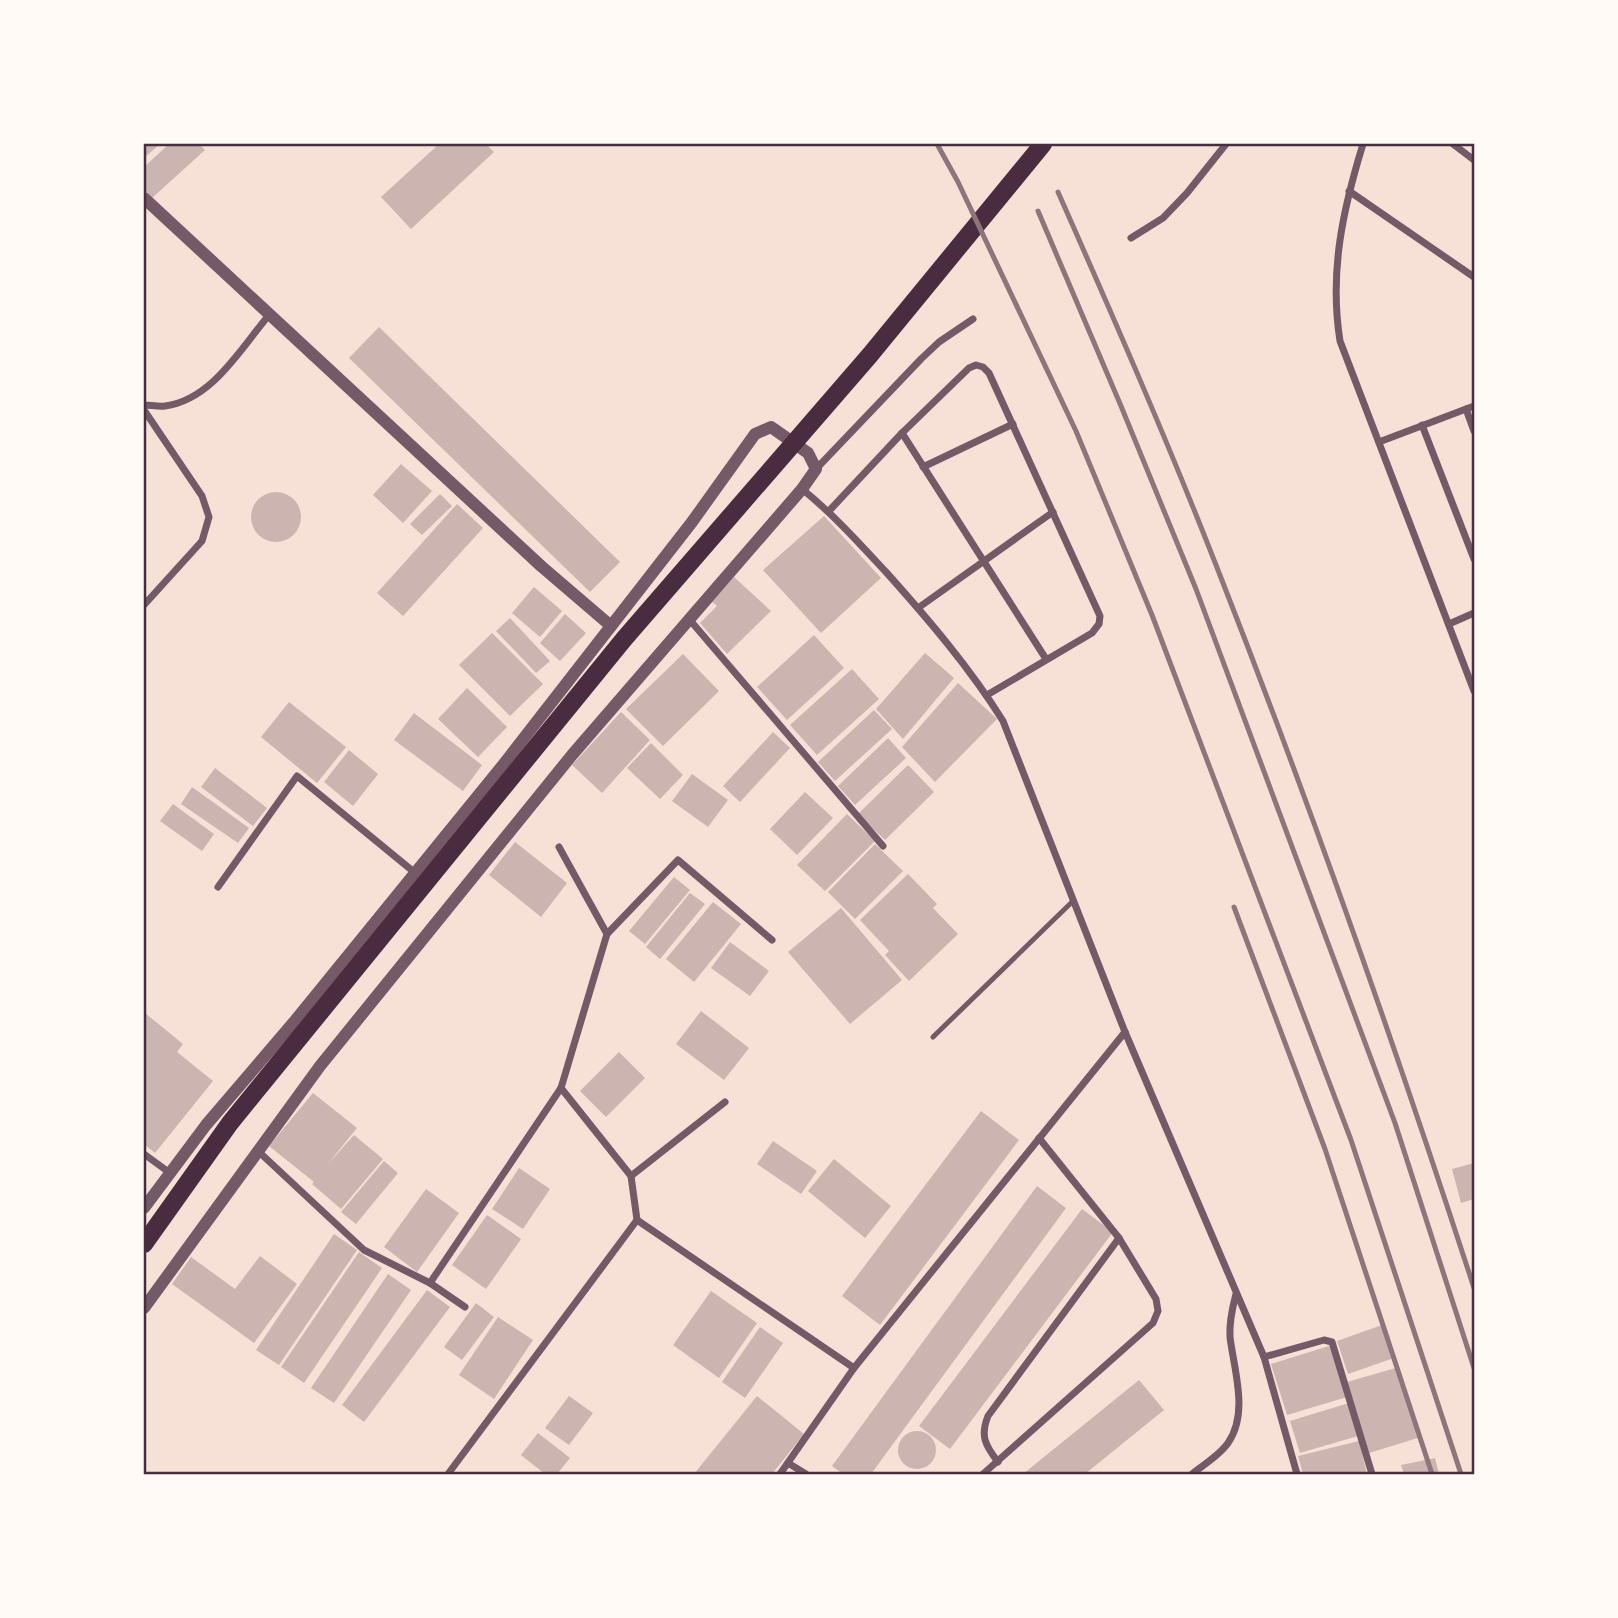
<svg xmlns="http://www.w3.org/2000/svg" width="1618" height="1618" viewBox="0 0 1618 1618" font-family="'Roboto Condensed',sans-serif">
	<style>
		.building { fill: #ccb4b1 }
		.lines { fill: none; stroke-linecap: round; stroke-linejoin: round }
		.service { stroke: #755966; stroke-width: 5 }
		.minor { stroke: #755966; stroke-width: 7 }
		.tertiary { stroke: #755966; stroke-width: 12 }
		.primary { stroke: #4a2c40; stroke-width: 18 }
		.rail { stroke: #8f747c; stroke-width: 5 }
		.neatline { fill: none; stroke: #4a2c40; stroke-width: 2.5 }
	</style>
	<rect width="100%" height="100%" fill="#f7e1d7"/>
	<g class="building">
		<polygon points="144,144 160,144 144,158"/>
		<polygon points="169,144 199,144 205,150 152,198 144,189 144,167"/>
		<polygon points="439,144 486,144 494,152 411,229 381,197"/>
		<polygon points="379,327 620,562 590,592 349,358"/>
		<polygon points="401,464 432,491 403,523 373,495"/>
		<circle cx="276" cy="517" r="25"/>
		<polygon points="440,494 452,506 422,535 410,524"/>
		<polygon points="457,504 483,528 403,616 377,593"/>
		<polygon points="824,516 881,578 821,633 763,570"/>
		<polygon points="734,577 771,611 727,654 700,623 717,606 712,602"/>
		<polygon points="534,587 562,611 540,637 512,613"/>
		<polygon points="565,614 586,633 560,661 540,643"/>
		<polygon points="510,618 550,661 536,673 496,631"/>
		<polygon points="492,633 543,684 510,716 459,665"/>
		<polygon points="814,635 844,668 787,720 757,687"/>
		<polygon points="925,653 954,678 903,739 876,709"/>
		<polygon points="683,654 719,691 663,746 626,709"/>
		<polygon points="852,669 879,699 817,755 790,725"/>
		<polygon points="958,683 997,719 935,782 902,747"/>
		<polygon points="467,688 507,727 478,757 438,719"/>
		<polygon points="289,702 346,747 317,783 261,737"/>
		<polygon points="874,710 892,729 835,781 818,762"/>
		<polygon points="621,712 650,740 602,793 572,765"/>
		<polygon points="414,713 482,765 463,791 394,740"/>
		<polygon points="773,732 790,748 740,802 723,786"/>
		<polygon points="888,738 906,758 855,805 838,786"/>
		<polygon points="651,743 683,775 660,799 627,768"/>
		<polygon points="349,750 378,774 353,806 324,782"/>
		<polygon points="908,765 934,792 885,840 858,814"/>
		<polygon points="215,768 267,808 253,826 201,787"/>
		<polygon points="692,774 728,800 708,827 672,801"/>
		<polygon points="192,787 249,828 238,843 181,804"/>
		<polygon points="805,792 833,818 797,855 770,829"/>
		<polygon points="173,804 214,834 202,851 160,821"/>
		<polygon points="847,814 875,841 825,891 797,865"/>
		<polygon points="515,842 567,883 541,917 489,875"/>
		<polygon points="875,844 903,871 855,919 828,892"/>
		<polygon points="908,874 937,904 933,908 958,934 909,981 885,955 889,951 860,920"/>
		<polygon points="674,877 690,890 645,944 629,931"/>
		<polygon points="690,893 705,904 660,959 646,947"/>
		<polygon points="713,902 741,924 694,982 666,959"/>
		<polygon points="841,908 902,980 850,1024 788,952"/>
		<polygon points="730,942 769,971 750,996 711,968"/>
		<polygon points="701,1011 749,1048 724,1080 676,1044"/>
		<polygon points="145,1013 183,1044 177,1052 213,1081 155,1153 144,1144"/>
		<polygon points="619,1052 645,1078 606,1117 580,1091"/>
		<polygon points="313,1093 357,1128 327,1165 354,1135 383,1159 341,1209 312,1184 314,1182 269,1146"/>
		<polygon points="981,1111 1019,1140 880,1325 842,1296"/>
		<polygon points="773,1141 817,1171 801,1194 757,1164"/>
		<polygon points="834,1159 891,1206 865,1238 808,1191"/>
		<polygon points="384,1161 398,1173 356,1224 341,1212"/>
		<polygon points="1474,1163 1474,1199 1461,1203 1452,1169"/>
		<polygon points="519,1168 550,1189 523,1229 492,1209"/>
		<polygon points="1037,1186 1066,1208 871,1474 843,1474 832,1466"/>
		<polygon points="426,1189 459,1213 417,1272 384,1247"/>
		<polygon points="1082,1209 1113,1232 950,1449 919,1426"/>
		<polygon points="487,1215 521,1239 486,1289 452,1265"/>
		<polygon points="334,1234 357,1250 279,1365 256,1350"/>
		<polygon points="359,1252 382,1268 304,1383 281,1367"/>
		<polygon points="260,1256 297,1284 254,1343 172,1284 191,1257 235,1289"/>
		<polygon points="388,1274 411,1290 334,1403 311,1388"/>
		<polygon points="427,1290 450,1307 364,1422 342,1405"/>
		<polygon points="711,1291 757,1323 719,1378 673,1345"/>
		<polygon points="476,1303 494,1317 462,1360 444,1347"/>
		<polygon points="498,1317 533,1340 494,1399 459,1375"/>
		<polygon points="1382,1325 1394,1358 1348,1374 1337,1341"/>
		<polygon points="760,1327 783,1343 745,1398 722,1382"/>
		<polygon points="1332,1345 1347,1397 1287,1415 1271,1364"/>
		<polygon points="1399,1367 1421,1437 1369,1453 1347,1382"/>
		<polygon points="1139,1380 1164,1410 1085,1474 1023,1474"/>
		<polygon points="569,1396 593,1413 569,1445 545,1428"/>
		<polygon points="757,1396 804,1434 772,1474 694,1474"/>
		<polygon points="1349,1403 1358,1436 1300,1453 1290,1421"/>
		<circle cx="917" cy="1450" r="19"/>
		<polygon points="538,1433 570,1458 557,1474 545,1474 521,1455"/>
		<polygon points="1359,1441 1367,1474 1303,1474 1298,1456"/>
		<polygon points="1435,1458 1439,1474 1404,1474 1401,1465"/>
	</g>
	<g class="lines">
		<polyline class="service" points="933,1037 1073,901"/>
		<g class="minor">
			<path d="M1363,144c-20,65 -34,128 -23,197l134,350"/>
			<polyline points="1453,144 1474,160"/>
			<polyline points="1349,191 1474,277"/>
			<polyline points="1131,238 1163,218 1187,193 1226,144"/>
			<path d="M144,405c6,0 15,2 21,1 47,-6 76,-58 104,-91"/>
			<polyline points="1466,409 1474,431"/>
			<polyline points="144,410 202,496 209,517 202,541 144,605"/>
			<polyline points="1422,425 1474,559"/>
			<polyline points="902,433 1046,659"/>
			<polyline points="1379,442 1474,406"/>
			<polyline points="923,467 1013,424"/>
			<polyline points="816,469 921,359 939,342 973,319"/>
			<path d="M802,489c31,25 57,54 84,83 42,47 84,96 117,149l122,311 139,325 33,117"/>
			<polyline points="829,511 902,433 969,368 976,365 983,367 989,373 1100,616 1099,624 1092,633 987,695"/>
			<polyline points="918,608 1053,512"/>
			<polyline points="689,619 883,846"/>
			<polyline points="1449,624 1474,613"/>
			<polyline points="559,847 607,934"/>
			<polyline points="218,887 297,776 414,872"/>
			<polyline points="561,1088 631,1176"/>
			<polyline points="258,1151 364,1250 430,1283 465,1307"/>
			<polyline points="144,1154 170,1173"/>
			<polyline points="637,1220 854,1368"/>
			<polyline points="430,1283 561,1088 607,934 678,860 772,940"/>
			<polyline points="1264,1357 1324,1340 1332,1342 1372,1474"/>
			<path d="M998,1462c-13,-17 -18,-26 -10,-46l131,-178"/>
			<polyline points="788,1463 806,1474"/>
			<polyline points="448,1474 637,1220 631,1176 725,1102"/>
			<polyline points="780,1474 854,1368 1125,1032"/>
			<polyline points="983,1474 1153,1323 1158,1311 1156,1299 1119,1238 1039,1138"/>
			<path d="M1192,1474c11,-9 28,-19 36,-31 21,-30 6,-73 2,-106 -1,-15 2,-28 6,-43"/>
		</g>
		<g class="tertiary">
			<polyline points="144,198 541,566 611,626"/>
			<polyline points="144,1208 206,1125 294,1022 503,765 692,522 755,434 771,427 808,453 816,469 802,489 572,755 320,1066 144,1308"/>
		</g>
		<polyline class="primary" points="144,1244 230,1123 624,639 870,355 1043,144"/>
		<g class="rail">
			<polyline points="937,144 958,182 1076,431 1152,615 1351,1140 1461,1474"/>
			<path d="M1058,192c57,129 114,259 165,391 91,232 174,468 251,705"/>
			<polyline points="1038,211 1121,406 1196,589 1395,1123 1474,1368"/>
			<polyline points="1234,907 1325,1149 1432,1474"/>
		</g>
	</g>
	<rect width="1618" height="1618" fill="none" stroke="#fffaf5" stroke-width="290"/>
	<rect x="145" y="145" width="1328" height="1328" class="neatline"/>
</svg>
